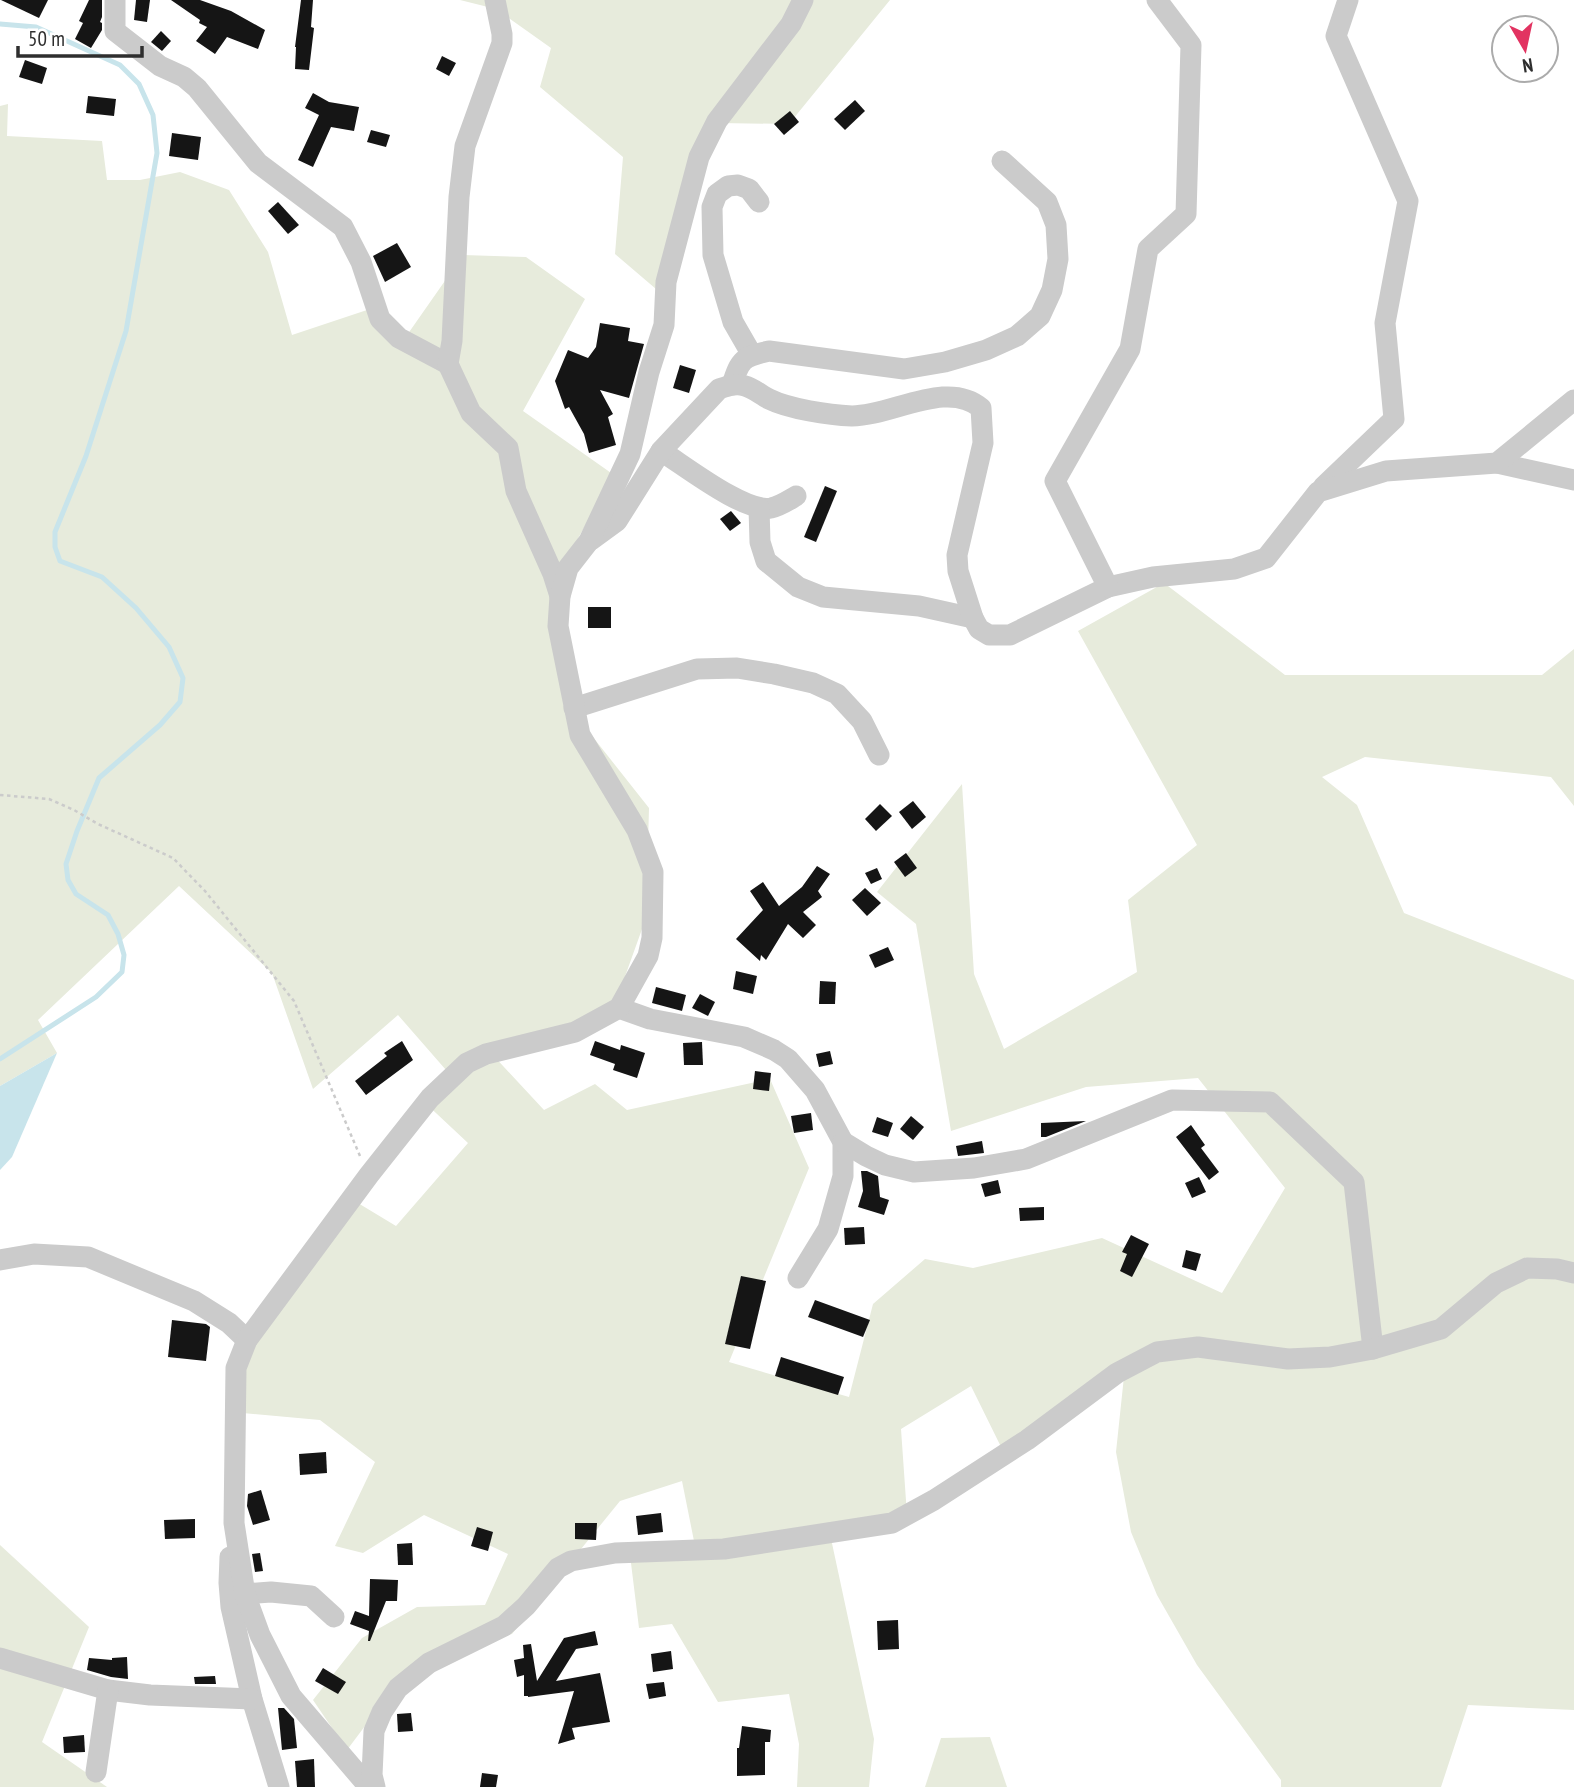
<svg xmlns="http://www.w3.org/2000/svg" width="1574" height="1787" viewBox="0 0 1574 1787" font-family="'PT Sans Narrow',sans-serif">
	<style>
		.green { fill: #e7ebdc }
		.water { fill: #c8e4eb }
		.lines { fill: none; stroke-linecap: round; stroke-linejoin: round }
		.stream { stroke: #c8e4eb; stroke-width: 5 }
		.building { fill: #151515 }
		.path { stroke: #cbcbcb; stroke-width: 2.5; stroke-dasharray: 3.5 3.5; stroke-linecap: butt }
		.minor { stroke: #cbcbcb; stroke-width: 21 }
	</style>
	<rect width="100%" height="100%" fill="#fff"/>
	<g class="green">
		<polygon points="460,0 890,0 789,124 719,123 656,289 615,254 623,157 540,87 551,48 496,9"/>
		<polygon points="8,104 7,136 102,141 107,180 140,180 180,172 229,190 268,252 292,335 373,308 398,348 463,255 526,257 585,299 523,411 614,475 556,577 570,708 649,808 646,918 614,1007 491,1053 544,1110 595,1084 627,1110 770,1079 809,1168 729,1362 849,1397 873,1304 925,1259 973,1268 1102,1238 1222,1293 1285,1188 1198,1078 1086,1087 951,1131 916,924 877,892 962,784 974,974 1004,1049 1137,972 1128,900 1197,845 1078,631 1164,583 1285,675 1542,675 1574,649 1574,806 1551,777 1365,757 1322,777 1357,805 1404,913 1574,980 1574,1710 1468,1705 1441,1787 1281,1787 1281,1780 1197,1665 1157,1595 1131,1532 1116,1452 1125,1367 1006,1457 971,1386 901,1429 907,1515 830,1534 874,1739 869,1787 797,1787 799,1744 789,1694 718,1702 672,1624 639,1628 630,1555 694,1541 682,1481 620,1501 512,1634 441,1651 386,1698 347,1750 313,1700 362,1638 417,1607 485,1605 508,1554 424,1515 363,1553 335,1546 375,1462 320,1420 232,1412 235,1371 348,1197 396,1226 468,1143 421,1099 446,1070 398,1015 313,1089 272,973 179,886 38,1020 57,1053 0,1086 0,106"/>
		<polygon points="0,1545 89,1627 42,1742 107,1787 0,1787"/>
		<polygon points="990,1737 1007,1787 925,1787 941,1738"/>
	</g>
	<polygon class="water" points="57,1053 12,1157 0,1170 0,1086"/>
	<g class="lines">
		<polyline class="stream" points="0,24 36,27 120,65 139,84 153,115 157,153 126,331 86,456 55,532 55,547 60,561 102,577 136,608 169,647 183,678 180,702 160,725 99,778 77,831 66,864 68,880 76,894 108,915 118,934 124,955 122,972 96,997 0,1059"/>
	</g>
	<g class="building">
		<polygon points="1,0 48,0 39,18"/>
		<polygon points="89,0 102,0 102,17 100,22 102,23 102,30 91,48 75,39 83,23 79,21"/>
		<polygon points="136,0 150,0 147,22 134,20"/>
		<polygon points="171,0 200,0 231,11 265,30 258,49 227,37 215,54 196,41 207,27 199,23 200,20"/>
		<polygon points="301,0 313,0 311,27 314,28 309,70 295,69 296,47 295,47"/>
		<polygon points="161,31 171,41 162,51 151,42"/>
		<polygon points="442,56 456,63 449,76 436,69"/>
		<polygon points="25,60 47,68 42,84 19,77"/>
		<polygon points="313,93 329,102 359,107 354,131 331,127 313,167 298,160 319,115 305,108"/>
		<polygon points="88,96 116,99 114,116 86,113"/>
		<polygon points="855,100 865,111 845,130 834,119"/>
		<polygon points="790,111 799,122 784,135 774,124"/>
		<polygon points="371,130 390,135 386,147 367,142"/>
		<polygon points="172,133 201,137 198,160 169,156"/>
		<polygon points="278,202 299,225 288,234 268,211"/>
		<polygon points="397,243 411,267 385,282 373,256"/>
		<polygon points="600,323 630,328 628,341 644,344 629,398 600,390 613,414 608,417 616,445 589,453 584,434 569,407 565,409 555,381 568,350 588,358 596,347"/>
		<polygon points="680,365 696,370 689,393 673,388"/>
		<polygon points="825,486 837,491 816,542 804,537"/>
		<polygon points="731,511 741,523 730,531 720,519"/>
		<rect x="588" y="607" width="23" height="21"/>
		<polygon points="913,801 926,817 912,829 899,812"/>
		<polygon points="880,804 892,816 876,831 865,819"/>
		<polygon points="906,853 917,868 905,877 894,862"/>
		<polygon points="817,866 830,874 818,891 822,897 803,912 816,925 803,938 788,924 766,960 761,955 760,961 736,939 763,910 750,891 763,882 779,906 802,887"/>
		<polygon points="877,868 882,879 871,884 865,873"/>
		<polygon points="865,888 881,903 867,916 852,900"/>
		<polygon points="888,947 894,960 875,968 869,955"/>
		<polygon points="736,971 757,976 753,994 733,989"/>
		<polygon points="820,981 836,982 835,1004 819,1004"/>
		<polygon points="656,987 686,995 682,1011 652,1003"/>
		<polygon points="700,994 715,1002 708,1016 692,1008"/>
		<polygon points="402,1041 413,1060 366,1095 355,1081 387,1056 384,1053"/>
		<polygon points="595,1041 620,1050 621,1045 645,1053 637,1078 613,1070 615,1064 590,1055"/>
		<polygon points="702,1042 703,1065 684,1065 683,1043"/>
		<polygon points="830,1051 833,1064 819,1067 816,1054"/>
		<polygon points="755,1071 771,1073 769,1091 753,1089"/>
		<polygon points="811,1113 813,1130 794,1133 791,1116"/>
		<polygon points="911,1116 924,1127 913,1140 900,1129"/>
		<polygon points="877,1117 893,1123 888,1137 872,1132"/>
		<polygon points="1086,1121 1046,1137 1041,1137 1041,1123"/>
		<polygon points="1191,1125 1205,1145 1201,1148 1219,1172 1209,1180 1176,1137"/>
		<polygon points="982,1141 984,1153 958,1156 956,1146"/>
		<polygon points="861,1171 867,1171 878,1176 880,1197 889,1200 884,1215 858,1207 863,1191"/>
		<polygon points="1199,1177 1206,1192 1192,1198 1185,1183"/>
		<polygon points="998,1180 1001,1193 985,1197 981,1184"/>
		<polygon points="1044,1207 1044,1220 1020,1221 1019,1208"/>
		<polygon points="864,1227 865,1244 845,1245 844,1228"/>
		<polygon points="1131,1235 1149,1244 1132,1277 1120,1271 1127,1254 1122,1252"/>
		<polygon points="1186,1250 1201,1254 1196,1271 1182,1267"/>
		<polygon points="741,1276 766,1281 750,1349 725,1344"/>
		<polygon points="815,1300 870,1320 863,1337 808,1317"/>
		<polygon points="172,1320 206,1324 210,1327 206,1361 168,1357"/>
		<polygon points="781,1357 844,1377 838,1395 775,1376"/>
		<polygon points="326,1452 327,1473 300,1475 299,1454"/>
		<polygon points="261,1490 270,1520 253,1525 247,1506 248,1494"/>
		<polygon points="661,1513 663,1532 638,1535 636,1516"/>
		<polygon points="195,1519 195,1538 165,1539 164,1520"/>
		<polygon points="575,1523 597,1523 596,1540 575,1539"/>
		<polygon points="477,1527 493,1532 488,1551 471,1546"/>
		<polygon points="412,1543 413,1565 398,1565 397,1544"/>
		<polygon points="260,1553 263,1571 255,1572 252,1554"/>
		<polygon points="370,1579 398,1580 397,1601 386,1601 370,1641 368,1641 369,1631 350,1624 355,1611 369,1616"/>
		<polygon points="898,1620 899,1649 878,1650 877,1621"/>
		<polygon points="595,1631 598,1645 576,1649 556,1681 600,1673 610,1722 572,1728 575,1739 558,1744 574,1691 528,1697 528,1696 524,1696 524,1675 517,1677 514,1660 524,1658 523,1645 531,1644 537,1681 564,1638"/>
		<polygon points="671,1651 673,1669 653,1672 651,1654"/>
		<polygon points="127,1657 128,1679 111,1677 87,1670 89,1658 112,1660 112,1658"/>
		<polygon points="323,1668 346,1682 338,1694 315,1681"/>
		<polygon points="215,1676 216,1684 195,1684 194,1677"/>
		<polygon points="664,1682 666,1696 649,1699 646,1684"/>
		<polygon points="278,1708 284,1708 294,1719 297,1748 282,1750"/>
		<polygon points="411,1713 413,1731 398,1732 397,1714"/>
		<polygon points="742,1726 771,1730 770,1742 765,1742 765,1775 737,1776 737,1748 739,1748"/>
		<polygon points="84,1735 85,1752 64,1753 63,1737"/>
		<polygon points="314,1759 315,1787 297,1787 295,1761"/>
		<polygon points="482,1773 498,1775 496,1787 480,1787"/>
	</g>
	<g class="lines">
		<polyline class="path" points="0,795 49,799 74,810 98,824 173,858 205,891 294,1001 360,1156"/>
		<g class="minor">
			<polyline points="115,0 115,31 160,66 184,77 197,88 258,163 343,227 361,262 380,319 399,338 448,364"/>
			<polyline points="495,0 502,34 502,43 465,146 459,197 452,341 448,364 471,413 508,448 516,491 553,574 560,596"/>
			<polyline points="752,355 733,322 713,255 712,207 717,194 728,186 738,185 749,189 759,202"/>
			<path d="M732,385c8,-26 11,-28 37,-34l135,18 41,-7 41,-12 31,-14 23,-20 12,-26 6,-31 -2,-34 -9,-23 -45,-41"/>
			<path d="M661,451c24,15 84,62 110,57 9,-2 18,-8 25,-12"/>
			<polyline points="1497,463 1574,480"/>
			<polyline points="1323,487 1394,419 1385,323 1408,201 1336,36 1348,0"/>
			<polyline points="759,508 760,542 766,561 798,587 823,597 919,606 973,618"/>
			<path d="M591,540l26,-19 44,-70 58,-62c9,-3 17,-6 26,-3 8,2 16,9 24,13 20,10 60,16 83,17 40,0 95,-37 129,-8l2,35 -26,112 1,16 15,47 6,11 10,6h21l98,-48 45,-10 81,-8 32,-11 52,-66 68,-21 111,-8 77,-63"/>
			<polyline points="1108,587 1055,481 1130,349 1148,249 1186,214 1191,45 1157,0"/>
			<polyline points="574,708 697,669 737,668 774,674 813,683 837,694 862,721 879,755"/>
			<polyline points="619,1008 650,1019 744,1037 774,1050 788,1059 815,1090 843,1142 843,1176 828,1229 798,1278"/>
			<polyline points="843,1142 866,1156 885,1165 914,1172 974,1168 1026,1159 1172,1100 1270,1102 1354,1182 1373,1349"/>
			<polyline points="0,1260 34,1254 88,1257 194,1301 229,1323 247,1340"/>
			<polyline points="230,1557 229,1583 231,1607 252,1699 279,1787"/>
			<polyline points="245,1594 271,1592 311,1596 334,1617"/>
			<polyline points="0,1658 108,1690 150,1695 252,1699"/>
			<polyline points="96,1772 108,1690"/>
			<polyline points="369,1787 291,1696 260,1635 245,1594 234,1523 236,1368 247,1340 369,1175 430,1098 467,1063 486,1054 575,1032 619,1008 648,956 652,938 653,872 637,830 580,735 558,626 560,596 568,568 589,541 630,454 649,372 664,325 666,282 699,157 717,121 791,24 803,0"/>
			<polyline points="375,1787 372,1775 374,1731 382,1712 398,1688 429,1663 504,1626 526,1606 558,1568 571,1561 615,1553 724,1549 892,1523 934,1500 1027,1440 1117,1373 1157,1352 1198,1347 1288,1359 1330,1357 1373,1349 1441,1329 1496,1283 1527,1268 1557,1269 1574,1273"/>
		</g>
	</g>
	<g transform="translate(1525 49) rotate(171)"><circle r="33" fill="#ffffff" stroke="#ababab" stroke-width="2"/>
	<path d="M0-5L12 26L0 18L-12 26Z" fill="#e23361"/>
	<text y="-10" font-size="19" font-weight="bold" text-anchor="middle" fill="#2e2e2e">N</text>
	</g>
	<path d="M18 46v10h124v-10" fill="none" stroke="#2e2e2e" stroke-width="3.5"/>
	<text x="28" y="46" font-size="21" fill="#2e2e2e" stroke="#ffffff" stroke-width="5" paint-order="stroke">50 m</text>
</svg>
